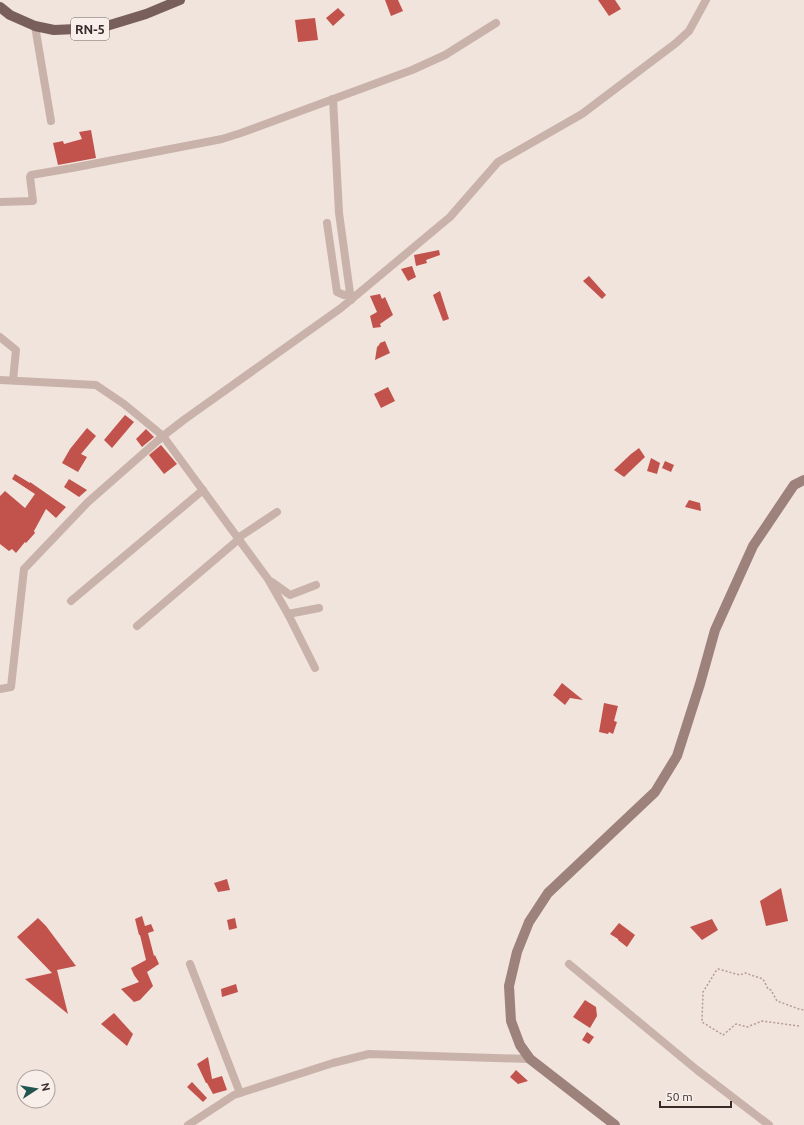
<svg xmlns="http://www.w3.org/2000/svg" width="804" height="1125" viewBox="0 0 804 1125" font-family="Ubuntu,sans-serif">
	<style>
		.building { fill: #c1524c }
		.lines { fill: none; stroke-linecap: round; stroke-linejoin: round }
		.path { stroke: #b59c94; stroke-width: 1.5; stroke-dasharray: 2 2; stroke-linecap: butt }
		.street { stroke: #c9b2aa; stroke-width: 8 }
		.secondary { stroke: #9d817b; stroke-width: 10 }
		.primary { stroke: #785f5b; stroke-width: 10 }
		.labels { text-anchor: middle; stroke-width: 4; stroke-linejoin: round; paint-order: stroke }
		.shield { fill: #f9efea; stroke: #716663; stroke-width: 1 }
		.shield-label { font-size: 13px; font-weight: bold; fill: #372b29 }
	</style>
	<rect width="100%" height="100%" fill="#f1e4dd"/>
	<g class="building">
		<polygon points="385,0 398,0 403,11 391,16"/>
		<polygon points="598,0 615,0 621,9 609,16"/>
		<polygon points="338,8 345,15 333,26 326,18"/>
		<polygon points="315,18 318,40 298,42 295,20"/>
		<polygon points="91,130 96,158 58,165 53,143 63,141 64,144 82,139 79,132"/>
		<polygon points="439,250 440,255 426,260 427,263 416,266 414,255"/>
		<polygon points="412,266 416,277 408,281 401,269"/>
		<polygon points="589,276 606,295 602,299 583,281"/>
		<polygon points="440,291 449,319 443,321 433,295"/>
		<polygon points="380,294 382,299 385,297 393,315 380,324 381,327 373,328 370,316 377,312 370,296"/>
		<polygon points="385,341 390,353 375,360 377,347 379,345 380,343"/>
		<polygon points="388,387 395,401 381,408 374,394"/>
		<polygon points="125,415 134,422 112,448 104,440"/>
		<polygon points="87,428 96,436 81,454 87,457 78,472 62,463 70,449"/>
		<polygon points="146,429 154,437 142,447 136,439"/>
		<polygon points="161,445 177,464 164,474 149,455"/>
		<polygon points="639,448 645,457 624,477 614,470 631,454"/>
		<polygon points="651,458 660,463 657,474 647,471"/>
		<polygon points="665,461 674,465 671,472 662,468"/>
		<polygon points="15,474 30,483 30,482 66,507 56,518 46,509 34,531 35,533 26,543 25,542 16,553 12,549 9,551 0,544 0,496 5,491 25,508 35,494 12,479"/>
		<polygon points="69,479 87,490 79,497 64,487"/>
		<polygon points="689,500 700,503 701,511 685,507"/>
		<polygon points="562,683 583,700 570,698 565,705 553,695"/>
		<polygon points="604,703 618,706 614,721 617,722 613,734 609,732 608,734 599,732"/>
		<polygon points="227,879 230,890 218,892 214,883"/>
		<polygon points="781,888 788,921 766,926 760,901"/>
		<polygon points="142,916 145,926 151,924 154,931 148,933 154,956 155,955 159,964 147,972 153,986 140,1000 134,1002 121,989 139,982 134,975 131,968 146,960 140,935 139,935 135,919"/>
		<polygon points="38,918 46,926 76,966 57,970 68,1014 25,979 52,973 17,937"/>
		<polygon points="235,918 237,928 229,930 227,920"/>
		<polygon points="712,919 718,930 702,940 690,927"/>
		<polygon points="619,923 635,935 627,947 618,940 618,939 610,934"/>
		<polygon points="236,984 238,992 222,997 221,989"/>
		<polygon points="585,1000 596,1007 597,1016 590,1028 573,1017"/>
		<polygon points="114,1013 133,1034 127,1046 101,1024"/>
		<polygon points="587,1032 594,1037 589,1044 582,1040"/>
		<polygon points="208,1057 212,1079 222,1076 227,1090 213,1094 207,1083 206,1083 197,1064"/>
		<polygon points="516,1070 528,1081 518,1084 510,1077"/>
		<polygon points="192,1082 207,1098 203,1102 187,1087"/>
	</g>
	<g class="lines">
		<polyline class="path" points="799,1026 762,1021 747,1027 736,1024 723,1035 702,1022 703,992 716,971 718,969 740,975 745,973 763,979 768,989 771,990 777,1001 799,1009 804,1010"/>
		<g class="street">
			<polyline points="35,26 51,121"/>
			<polyline points="333,99 339,213 351,300"/>
			<polyline points="0,202 33,201 30,177 31,175 72,168 222,139 241,133 412,70 445,55 496,23"/>
			<polyline points="327,223 337,292 344,295 350,294"/>
			<polyline points="0,337 16,350 13,380"/>
			<polyline points="0,380 96,385 124,404 163,436 268,579 288,614 315,668"/>
			<polyline points="238,538 277,512"/>
			<polyline points="272,582 290,595 316,585"/>
			<polyline points="71,601 203,490"/>
			<polyline points="288,614 319,608"/>
			<polyline points="137,626 239,539"/>
			<polyline points="0,689 11,687 24,569 88,502 163,436 185,419 341,308 450,217 498,162 582,114 676,43 689,31 706,0"/>
			<polyline points="190,964 240,1093"/>
			<polyline points="569,964 697,1070 769,1125"/>
			<polyline points="188,1125 234,1095 333,1063 369,1054 530,1059"/>
		</g>
		<polyline class="secondary" points="615,1125 530,1059 520,1045 511,1021 509,986 517,952 529,922 548,893 655,792 677,756 700,684 715,630 753,546 794,485 804,480"/>
		<polyline class="primary" points="0,7 10,15 35,26 54,30 100,28 146,14 180,0"/>
	</g>
	<g class="labels">
		<rect class="shield" x="71" y="18" width="38" height="22" rx="3"/>
		<g class="shield-label">
			<text x="90" y="34">RN-5</text>
		</g>
	</g>
	<g transform="translate(36 1089) rotate(78)"><circle r="19" fill="#f9efea" stroke="#aba19d"/>
	<path d="M0-3L7 15L0 10L-7 15Z" fill="#205750"/>
	<text y="-6" font-size="11" font-weight="bold" text-anchor="middle" fill="#372b29">N</text>
	</g>
	<path d="M660 1101v6h71v-6" fill="none" stroke="#372b29" stroke-width="2"/>
	<text x="666" y="1101" font-size="12" fill="#372b29" stroke="#f9efea" stroke-width="3" paint-order="stroke">50 m</text>
</svg>
